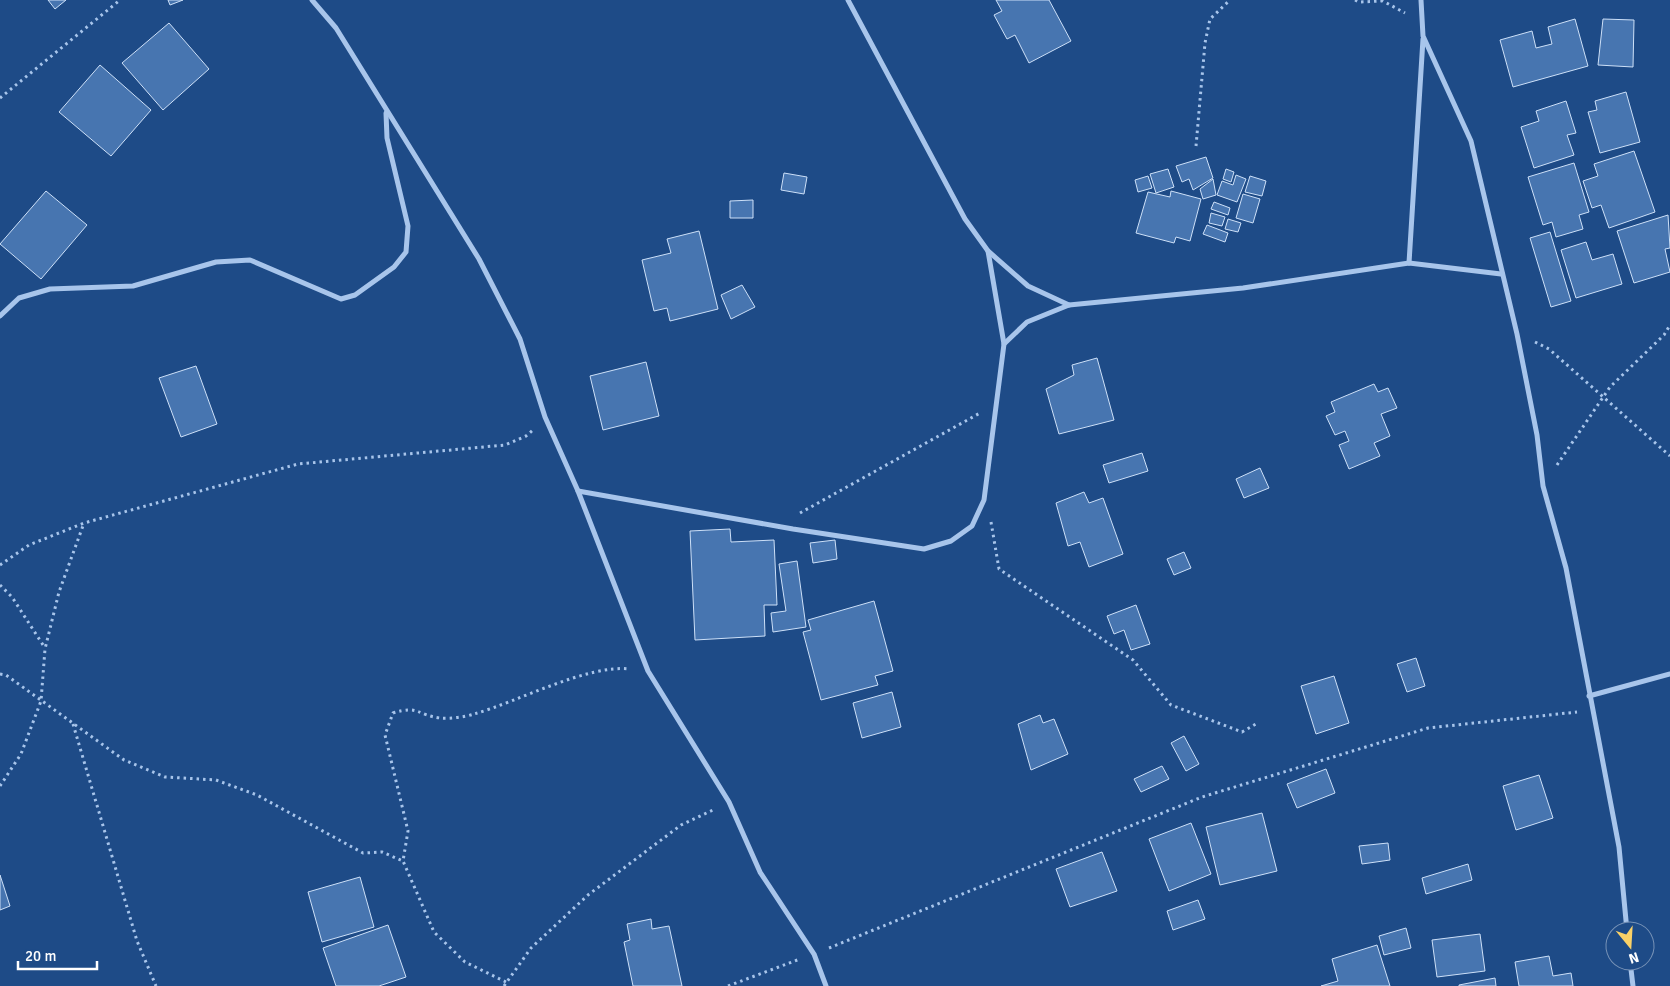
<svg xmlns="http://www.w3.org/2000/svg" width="1670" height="986" viewBox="0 0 1670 986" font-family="Signika,sans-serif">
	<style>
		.building { fill: #4775b0; stroke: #cde0f8 }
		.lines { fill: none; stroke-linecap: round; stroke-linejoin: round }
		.path { stroke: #a8c5eb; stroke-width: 3; stroke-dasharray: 2.5 4; stroke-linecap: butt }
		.street { stroke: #a8c5eb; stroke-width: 5 }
	</style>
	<rect width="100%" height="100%" fill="#1e4b87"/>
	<g class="building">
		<polygon points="48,0 66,0 55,9"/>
		<polygon points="168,0 183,0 170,5"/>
		<polygon points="996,0 1049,0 1071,41 1029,63 1015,35 1007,39 994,15 1002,11"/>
		<polygon points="1575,19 1588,66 1513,87 1500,40 1532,31 1536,48 1552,44 1548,27"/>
		<polygon points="1603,19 1634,20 1633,67 1598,65"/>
		<polygon points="169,23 209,69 163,110 122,63"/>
		<polygon points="100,65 151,110 111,156 59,112"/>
		<polygon points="1626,92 1640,142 1600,153 1588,112 1597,110 1595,101"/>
		<polygon points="1566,101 1576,133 1567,135 1574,155 1534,168 1521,127 1539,121 1536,111"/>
		<polygon points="1634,151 1655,212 1609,228 1601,205 1592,208 1583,181 1598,176 1594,164"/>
		<polygon points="1206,157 1213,178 1193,190 1189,179 1182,182 1176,166"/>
		<polygon points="1574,163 1589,212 1579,215 1583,229 1556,237 1552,222 1543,225 1528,177"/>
		<polygon points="1168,169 1174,187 1156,193 1150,174"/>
		<polygon points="1226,169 1234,172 1231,182 1223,179"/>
		<polygon points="784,173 807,177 804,194 781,190"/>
		<polygon points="1236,175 1246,179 1237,202 1217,195 1222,181 1233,185"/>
		<polygon points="1148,176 1152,188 1138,192 1135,180"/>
		<polygon points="1250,176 1266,181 1262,196 1245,192"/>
		<polygon points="1213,179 1216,195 1203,199 1200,189"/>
		<polygon points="46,191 87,225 41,279 0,244"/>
		<polygon points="1171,191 1201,199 1190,241 1176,237 1174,243 1136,233 1148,192 1170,197"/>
		<polygon points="1243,194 1260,199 1253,223 1236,218"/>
		<polygon points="753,200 753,218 730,218 730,201"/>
		<polygon points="1214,202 1230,208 1228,215 1211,209"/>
		<polygon points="1211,213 1225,217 1222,226 1209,223"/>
		<polygon points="1668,215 1670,248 1665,249 1670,272 1634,283 1617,231"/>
		<polygon points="1228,219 1241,223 1238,232 1225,229"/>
		<polygon points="1207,225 1228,233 1225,242 1203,234"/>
		<polygon points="699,231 718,309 670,321 667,308 654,311 642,260 671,253 667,239"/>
		<polygon points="1550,232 1571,301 1551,307 1530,238"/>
		<polygon points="1586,242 1592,260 1613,254 1622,284 1576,298 1561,250"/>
		<polygon points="742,285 755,307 731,319 721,295"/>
		<polygon points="1097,358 1114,420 1059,434 1046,389 1074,375 1072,365"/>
		<polygon points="646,362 659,416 603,430 590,376"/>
		<polygon points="196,366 217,424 181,437 159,378"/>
		<polygon points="1374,384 1378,392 1388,388 1397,408 1381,414 1390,436 1374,443 1380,456 1349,469 1339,445 1349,441 1345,431 1335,435 1326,416 1335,412 1331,402"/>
		<polygon points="1142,453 1148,471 1109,483 1103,465"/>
		<polygon points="1260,468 1269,488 1244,498 1236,479"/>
		<polygon points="1084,492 1089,503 1103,498 1123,554 1089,567 1080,542 1068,546 1056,503"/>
		<polygon points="730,529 731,542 774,540 777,605 764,605 765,636 695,640 690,531"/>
		<polygon points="835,540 837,559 813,563 810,543"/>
		<polygon points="1184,552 1191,568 1174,575 1167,559"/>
		<polygon points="797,561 806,627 773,632 771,613 786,611 779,564"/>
		<polygon points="874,601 893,671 875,676 878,685 821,700 803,632 811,630 808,620"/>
		<polygon points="1136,605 1150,644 1131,650 1124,630 1114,634 1107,616"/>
		<polygon points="1416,658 1425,686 1407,692 1397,664"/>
		<polygon points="1334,676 1349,723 1316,734 1301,686"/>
		<polygon points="892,692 901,727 862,738 853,703"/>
		<polygon points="1040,715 1043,723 1054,719 1068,754 1031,770 1018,724"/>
		<polygon points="1184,736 1199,764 1186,771 1171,743"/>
		<polygon points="1162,766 1169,779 1141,792 1134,779"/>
		<polygon points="1326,769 1335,793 1297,808 1287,784"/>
		<polygon points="1539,775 1553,818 1516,830 1503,786"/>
		<polygon points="1262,813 1277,871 1220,885 1206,827"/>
		<polygon points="1191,823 1211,874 1169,891 1149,839"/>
		<polygon points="1388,843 1390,860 1362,864 1359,846"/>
		<polygon points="1102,852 1117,891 1070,907 1056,869"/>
		<polygon points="1468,864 1472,880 1426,894 1422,878"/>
		<polygon points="0,875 10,906 0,910"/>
		<polygon points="360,877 374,927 322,942 308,892"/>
		<polygon points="1198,900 1205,919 1173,930 1167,911"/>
		<polygon points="651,919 652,929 669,926 682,986 633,986 624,942 630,940 627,924"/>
		<polygon points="388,925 406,977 379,986 336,986 323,948"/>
		<polygon points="1406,928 1411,948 1384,955 1379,936"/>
		<polygon points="1480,934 1485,971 1437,977 1432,940"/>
		<polygon points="1377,945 1390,986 1321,986 1338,981 1332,959"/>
		<polygon points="1549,956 1553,976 1571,973 1573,986 1519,986 1515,962"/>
		<polygon points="1495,978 1496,986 1459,986 1459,985"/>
	</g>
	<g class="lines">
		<g class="path">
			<polyline points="1355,0 1359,2 1382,1"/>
			<polyline points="1381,0 1405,13"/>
			<polyline points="0,98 120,0"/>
			<polyline points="1196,146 1205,43 1210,19 1230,0"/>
			<polyline points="1535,342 1549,349 1670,456"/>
			<polyline points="1557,465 1610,387 1664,335 1670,325"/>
			<polyline points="800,513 980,413"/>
			<polyline points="991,522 999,569 1133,660 1171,705 1242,732 1256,724"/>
			<polyline points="0,565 29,545 84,523 298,464 505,445 526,436 533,430"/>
			<polyline points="0,585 12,597 45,648"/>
			<polyline points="0,674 6,675 124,760 165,777 216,780 257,795 363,853 382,852 403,861"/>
			<polyline points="73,724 137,941 156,986"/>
			<polyline points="0,786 21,754 41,701 45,649 59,592 84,523"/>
			<polyline points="829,948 1202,797 1428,728 1577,712"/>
			<path d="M506,982l-41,-20 -31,-30 -31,-71 5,-30 -23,-96 8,-22c26,-8 24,2 47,5 9,1 25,-1 34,-4 43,-12 114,-50 156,-45"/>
			<polyline points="504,986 531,948 588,895 681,825 715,809"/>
			<polyline points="728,986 800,959"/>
		</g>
		<g class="street">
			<polyline points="312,0 336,28 479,259 520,339 545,417 578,491 648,671 729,802 760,872 814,954 826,986"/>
			<polyline points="848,0 965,219 988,251 1028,286 1069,305"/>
			<polyline points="1421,0 1423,36 1471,141 1517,334 1537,435 1543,486 1566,568 1619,847 1627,931"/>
			<polyline points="988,251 1004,344"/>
			<polyline points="1409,263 1423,39"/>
			<polyline points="0,316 19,298 50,289 133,286 216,262 250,260 341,299 355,295 394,267 406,252 408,226 387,138 386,113"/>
			<polyline points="578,491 793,529 924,549 951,541 972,526 984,500 1004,344 1027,322 1069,305 1243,288 1409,263 1501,274"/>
			<polyline points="1589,696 1670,674"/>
			<polyline points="1630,961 1633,986"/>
		</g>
	</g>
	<g transform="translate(1630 946) rotate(162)"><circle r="24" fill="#1e4b87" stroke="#7893b7"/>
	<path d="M0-4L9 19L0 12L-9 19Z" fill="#fad167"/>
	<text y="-8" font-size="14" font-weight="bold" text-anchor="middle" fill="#ffffff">N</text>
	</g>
	<path d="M18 961v8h79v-8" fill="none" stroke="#ffffff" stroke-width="2.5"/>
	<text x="25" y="961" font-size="15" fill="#ffffff" stroke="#1e4b87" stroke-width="4" paint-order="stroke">20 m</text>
</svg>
